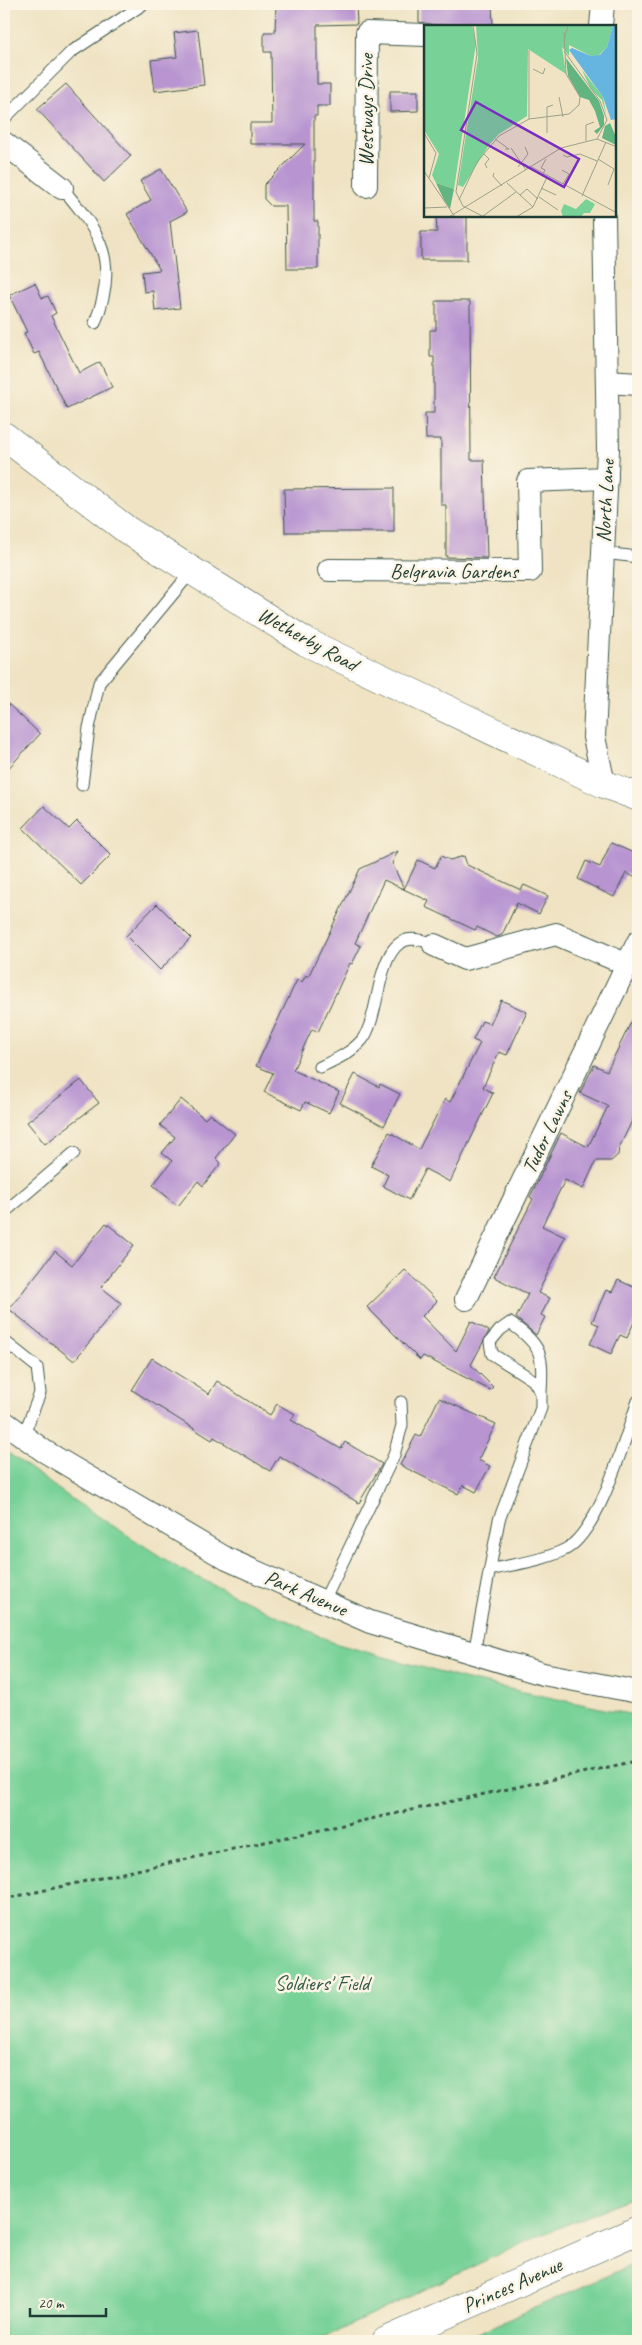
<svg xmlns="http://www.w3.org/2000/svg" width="642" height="2345" viewBox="0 0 642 2345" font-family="Caveat,sans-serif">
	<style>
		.green { fill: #78d298; stroke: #4c8866 }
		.building { fill: #b894d1 }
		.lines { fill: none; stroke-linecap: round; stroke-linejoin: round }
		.lane-casing { stroke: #3e5649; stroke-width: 13 }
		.street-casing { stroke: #3e5649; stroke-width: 24 }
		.secondary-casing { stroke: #3e5649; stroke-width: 29 }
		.path { stroke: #3e5649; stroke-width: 3; stroke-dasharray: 4 4; stroke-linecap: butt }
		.lane { stroke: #fff; stroke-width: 11 }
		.street { stroke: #fff; stroke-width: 22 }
		.secondary { stroke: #fff; stroke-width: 28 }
		.labels { text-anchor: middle; stroke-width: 5; stroke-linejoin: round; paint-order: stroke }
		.street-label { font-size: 21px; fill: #1f3d34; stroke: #fcf5e5 }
		.park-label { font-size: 21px; fill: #315b48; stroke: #fcf5e5 }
		.inset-road { fill: none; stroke: #9ca18a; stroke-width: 1 }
		.view { fill: #7b2cbf; fill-opacity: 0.15; stroke: #7b2cbf; stroke-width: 2.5 }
		.inset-edge { fill: none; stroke: #1f3d34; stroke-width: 2.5 }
	</style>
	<rect width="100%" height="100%" fill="#fcf5e5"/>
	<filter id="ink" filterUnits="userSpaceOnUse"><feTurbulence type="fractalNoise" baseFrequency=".02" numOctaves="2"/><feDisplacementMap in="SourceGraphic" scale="10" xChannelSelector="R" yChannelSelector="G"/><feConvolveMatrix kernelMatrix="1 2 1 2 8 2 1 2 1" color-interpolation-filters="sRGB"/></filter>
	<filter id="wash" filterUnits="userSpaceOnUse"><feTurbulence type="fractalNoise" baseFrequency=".0096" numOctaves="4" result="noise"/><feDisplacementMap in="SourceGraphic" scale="20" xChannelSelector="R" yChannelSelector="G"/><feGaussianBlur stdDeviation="1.12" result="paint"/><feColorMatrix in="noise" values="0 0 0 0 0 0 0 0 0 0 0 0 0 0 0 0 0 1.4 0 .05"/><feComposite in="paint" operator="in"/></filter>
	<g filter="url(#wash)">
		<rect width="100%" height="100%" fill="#efe3c3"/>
		<g class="green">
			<polygon points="4,1450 76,1502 180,1569 334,1643 467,1680 638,1716 638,2195 524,2242 317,2341 4,2341"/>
			<polygon points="638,2262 638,2341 460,2341"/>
		</g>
		<g id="blocks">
			<g class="building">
				<polygon points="276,4 356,4 357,24 317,25 317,84 330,84 330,106 317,106 317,116 314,116 314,221 318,221 318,269 287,269 286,206 271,206 264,199 264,185 305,144 250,144 250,123 272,123 271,52 264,52 264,32 275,32"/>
				<polygon points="419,4 492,4 493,26 434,25 419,22"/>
				<polygon points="198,30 204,85 155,91 151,60 177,57 174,33"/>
				<polygon points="66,84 131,156 104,182 37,109"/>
				<polygon points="390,91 418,91 418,111 390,112"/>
				<polygon points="161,169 187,212 170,221 180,308 155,311 153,291 144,292 142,272 160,270 127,214 151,200 140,181"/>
				<polygon points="436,216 467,216 467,260 421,260 421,232 437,232"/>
				<polygon points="35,283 42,298 48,296 56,313 51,316 79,373 100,362 112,387 67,409 39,352 34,354 24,333 27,332 9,295"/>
				<polygon points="436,301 470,301 471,460 484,460 487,558 446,557 446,505 441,505 441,439 426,439 425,413 434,413 434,357 430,357 430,330 436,330"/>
				<polygon points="394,488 394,532 285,532 284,489"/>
				<polygon points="4,700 40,734 4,773"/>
				<polygon points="44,806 69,829 77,821 111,855 81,885 23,828"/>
				<polygon points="611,843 638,855 638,879 626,873 614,897 578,879 586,861 600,867"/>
				<polygon points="398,851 392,863 404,889 418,860 435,868 441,856 450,860 464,856 467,865 521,890 524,885 548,896 539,914 517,903 502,935 497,937 477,927 475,930 426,907 429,901 384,880 355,943 361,946 352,964 350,963 318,1032 312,1029 293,1070 339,1092 329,1113 305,1102 301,1110 264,1092 273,1073 256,1066 297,980 302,982 306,975 308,977 360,869"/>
				<polygon points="157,904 191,938 160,970 126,936"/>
				<polygon points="501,1000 527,1012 507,1055 499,1052 483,1087 493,1093 450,1182 425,1169 409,1200 383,1186 388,1175 371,1166 389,1132 419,1149 445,1099 450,1102 480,1043 473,1040 482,1021 490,1024"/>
				<polygon points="638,1008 638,1108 619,1148 618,1155 611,1161 596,1161 583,1189 565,1180 542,1226 565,1237 538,1293 550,1298 541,1315 545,1317 536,1335 516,1318 528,1294 494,1277 533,1199 530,1197 561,1133 588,1147 608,1106 580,1093 594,1065 607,1071"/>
				<polygon points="355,1074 379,1087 380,1084 400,1094 384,1126 340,1103"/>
				<polygon points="81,1080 99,1103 45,1144 27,1122"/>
				<polygon points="181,1099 205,1119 210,1114 235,1134 216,1158 221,1163 203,1186 198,1181 178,1206 153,1185 172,1161 162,1153 175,1137 160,1125"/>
				<polygon points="106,1223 134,1245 101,1287 121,1303 74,1361 9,1309 55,1251 72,1265"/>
				<polygon points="405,1270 437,1301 422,1316 456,1351 471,1321 489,1331 471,1365 493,1387 490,1390 423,1356 420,1360 367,1307"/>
				<polygon points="618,1280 638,1289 638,1313 627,1338 620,1335 611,1354 590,1344 599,1325 592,1322 606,1290 612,1292"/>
				<polygon points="152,1358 209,1394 217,1381 270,1415 277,1404 295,1414 291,1420 341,1449 345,1442 382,1464 359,1503 279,1456 270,1471 214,1437 212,1440 132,1390"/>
				<polygon points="439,1398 496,1424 478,1460 490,1466 476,1492 463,1485 458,1494 400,1465 416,1435 420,1437"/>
			</g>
		</g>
	</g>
	<g filter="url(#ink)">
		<use href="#blocks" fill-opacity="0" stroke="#3e5649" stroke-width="1"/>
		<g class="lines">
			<defs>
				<g id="lane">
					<polyline points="4,119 71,52 142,5"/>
					<path d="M62,188c40,46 57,75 33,135"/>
					<polyline points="603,553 638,557"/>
					<polyline points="82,785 89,728 99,683 192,571"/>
					<path d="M320,1067c15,-7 31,-14 42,-27 23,-28 10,-125 72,-95"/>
					<polyline points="7,1210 74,1153"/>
					<polyline points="4,1344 8,1344 37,1367 40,1393 23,1437"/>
					<path d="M490,1570c24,-6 52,-9 74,-20 35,-16 61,-113 74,-149"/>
					<polyline points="324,1601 394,1455 402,1425 401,1402"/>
					<path d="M474,1653l25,-133 42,-112v-15l-8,-13 -41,-26 -2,-12 10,-12 10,-7c33,23 33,32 31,70"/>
				</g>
				<g id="street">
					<polyline points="601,26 603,4"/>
					<polyline points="4,143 62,188"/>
					<polyline points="366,186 367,33 426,35"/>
					<polyline points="604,216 608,450 594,737 604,784"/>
					<polyline points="607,382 638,384"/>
					<polyline points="329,570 530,571 528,481 607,478"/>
					<polyline points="434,945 465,959 556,934 628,965"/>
					<polyline points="466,1299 638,942"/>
					<polyline points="4,1422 44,1451 227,1559 370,1622 543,1674 638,1692"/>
				</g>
				<g id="secondary">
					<polyline points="4,436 127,530 306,642 604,784 638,797"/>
					<polyline points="386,2341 638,2230"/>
				</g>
			</defs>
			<use href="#lane" class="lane-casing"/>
			<use href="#street" class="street-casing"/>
			<use href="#secondary" class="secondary-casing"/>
			<polyline class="path" points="4,1899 636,1761 638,1755"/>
			<use href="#lane" class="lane"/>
			<use href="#street" class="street"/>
			<use href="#secondary" class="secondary"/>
		</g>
	</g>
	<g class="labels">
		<g class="street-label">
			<text transform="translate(366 110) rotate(-90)" y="7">Westways Drive</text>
			<text transform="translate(605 501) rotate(-87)" y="7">North Lane</text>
			<text x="454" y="578">Belgravia Gardens</text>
			<text transform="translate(308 639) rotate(29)" y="7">Wetherby Road</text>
			<text transform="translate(547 1132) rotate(-64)" y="7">Tudor Lawns</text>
			<text transform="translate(306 1593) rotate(23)" y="7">Park Avenue</text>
			<text transform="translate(512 2285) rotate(-24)" y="7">Princes Avenue</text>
		</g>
		<g class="park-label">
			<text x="322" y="1990">Soldiers' Field</text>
		</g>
	</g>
	<g transform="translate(424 25)">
		<rect width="192" height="192" fill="#efe3c3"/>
		<path d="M0,0h48l4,18 -22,146 -18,-6 -4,-8 7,-21 -15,-24zM52,0h137l-6,22 -9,9h-7l-22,-11v11l-7,-9 4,27 -38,-25 -1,67 -28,18 -10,11 -26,42 -5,-2 20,-127zM158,45l21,27 3,17 -4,-14 -11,-11zM162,174l9,5 -5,9h-6l-3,4h-18l-2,-6 3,-7 12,5z" fill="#78d298"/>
		<path d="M142,33l33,43 5,15v9l-7,9 -3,-3 6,-4 -5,-16 -6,-11 -9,-3 -12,-21zM186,98l6,14v8l-14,-7 3,-12zM12,158l18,6 -4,20 -6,-9z" fill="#62b480"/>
		<path d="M189,0h4v94l-6,1 -8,-23 -34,-47 3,-2 19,8 9,-1 7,-8z" fill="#66b5e0"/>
		<path class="inset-road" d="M49,0l4,29 -21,138 7,14 21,11M140,16l4,-16M105,25v69M140,26l36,50 7,19 -10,19M109,44l10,5 2,-6M135,72l4,20M0,108l12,20 -7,25M123,108v-26l6,-2M71,114l14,10h-4M162,116v-16l8,-3M87,123l15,22M60,129l5,5 -4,5 2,4M139,130l4,2 13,-3 17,7M174,134l16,10 -6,16M106,141l87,47M94,142l10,-13 -3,-7M138,145l7,4 -6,10M0,146l31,46M70,148l-1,3 9,10M119,149l2,-4 -4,-2 5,-9M83,158l26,24M117,163l15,7M96,170l7,-6 11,10M158,171l24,-54M115,172l19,13M35,175l18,-38 22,-26 30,-17 40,-5 10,-9 1,-8 -14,-23 -2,-42M0,183l23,-1M59,191l33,-24M25,192l112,-69 36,-9 20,8M92,192l17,-10 14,-30"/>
		<path class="view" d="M52,77l103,57 -15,28 -103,-57z"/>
		<rect width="192" height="192" class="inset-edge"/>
	</g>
	<rect width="642" height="2345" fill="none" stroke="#fcf5e5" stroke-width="20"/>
	<path d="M30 2308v8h76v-8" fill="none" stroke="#1f3d34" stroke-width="2.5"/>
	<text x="38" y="2308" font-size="15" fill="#1f3d34" stroke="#fcf5e5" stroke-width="4" paint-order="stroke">20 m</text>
</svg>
